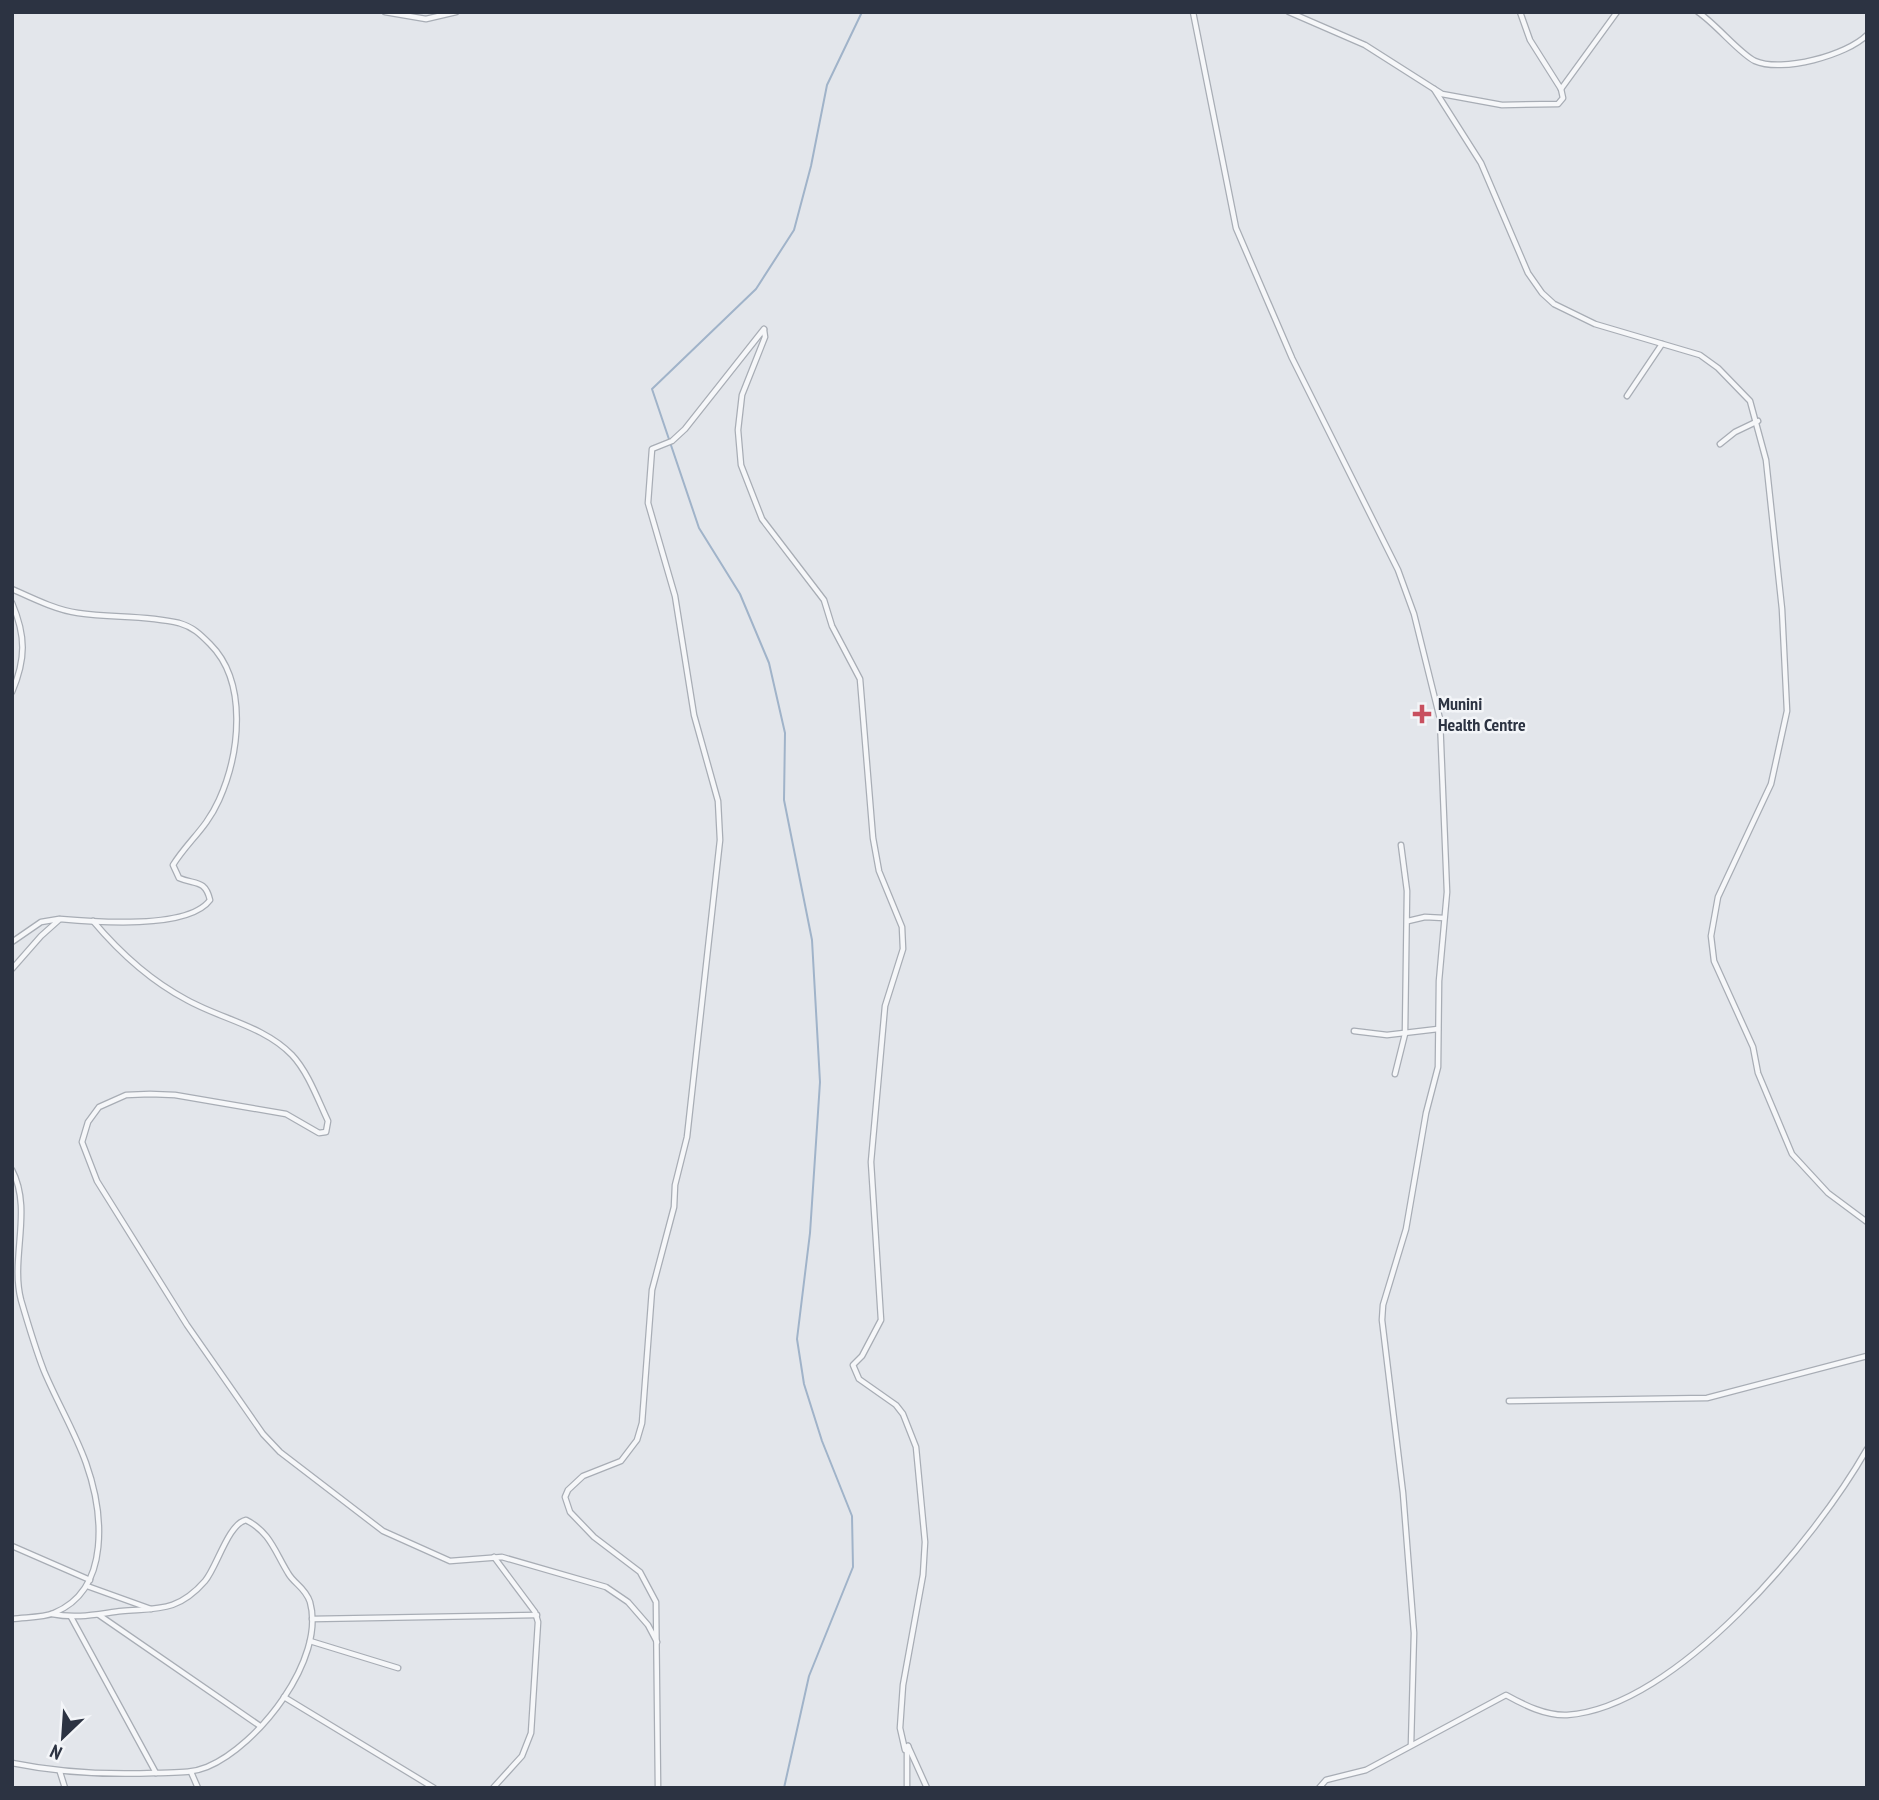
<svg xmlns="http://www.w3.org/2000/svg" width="1879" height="1800" viewBox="0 0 1879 1800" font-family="'PT Sans Narrow',sans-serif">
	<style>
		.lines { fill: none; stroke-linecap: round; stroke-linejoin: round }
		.stream { stroke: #a0b3c9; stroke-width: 2 }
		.minor-casing { stroke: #a8adb5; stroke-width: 7 }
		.minor { stroke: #f6f7f9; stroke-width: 4.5 }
		.poi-dot { fill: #c8505f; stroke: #f3f5f8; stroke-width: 2.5 }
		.labels { text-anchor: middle; stroke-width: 5; stroke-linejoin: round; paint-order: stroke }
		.poi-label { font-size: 18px; font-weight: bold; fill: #2c3342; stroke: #f3f5f8; text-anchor: start }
	</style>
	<rect width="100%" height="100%" fill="#e3e6eb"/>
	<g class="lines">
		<polyline class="stream" points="784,1788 809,1676 853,1567 852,1516 822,1441 804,1384 797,1339 810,1233 820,1082 812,940 784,800 785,733 769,663 740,594 699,528 652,389 756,289 794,230 811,166 827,85 862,12"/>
		<defs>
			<g id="minor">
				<polyline points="385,12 426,19 456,12"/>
				<polyline points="1193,12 1236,228 1292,358 1398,570 1414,614 1440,719 1447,892 1439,981 1438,1067 1426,1113 1406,1229 1383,1305 1382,1320 1403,1493 1414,1633 1411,1745"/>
				<polyline points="1289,12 1365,45 1442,94 1502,105 1558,104 1563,98 1561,89 1530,40 1520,12"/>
				<path d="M1698,12c18,12 42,42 57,49 27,12 92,-6 112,-26"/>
				<polyline points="1434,89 1481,163 1528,273 1542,293 1554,304 1595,324 1700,355 1718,368 1750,401 1766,460 1782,609 1787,711 1771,784 1718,897 1711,936 1714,961 1753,1047 1758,1073 1792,1154 1828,1193 1867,1222"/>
				<polyline points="1561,89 1617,12"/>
				<polyline points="764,330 765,337 742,395 738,430 741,465 762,519 824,600 832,626 860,679 873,838 879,871 902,927 903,949 885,1006 871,1162 881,1320 862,1356 853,1365 859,1379 896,1405 903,1414 916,1447 925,1542 923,1575 903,1685 900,1728 905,1750 908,1746"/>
				<polyline points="1627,396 1662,344"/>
				<polyline points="1720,444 1735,432 1758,421"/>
				<path d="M12,589c20,9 44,21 66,24 34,5 67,2 101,10 14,4 21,11 31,21 38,38 30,109 9,156 -13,29 -31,41 -46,65l6,13c16,7 26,1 31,22 -22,30 -116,22 -150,19l-19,17 -29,33"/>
				<path d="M12,603c14,33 14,56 0,89"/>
				<path d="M93,921c27,32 56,59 94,79 34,19 77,26 105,55 16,17 26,45 36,66l-2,11 -7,1 -33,-19 -111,-19 -25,-1 -24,1 -27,12 -11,15 -6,20 15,39 90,144 76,109 17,18 103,79 67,30 52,-4 104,30 22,15 20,23 9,17"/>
				<polyline points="1408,921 1425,917 1444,918"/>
				<polyline points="12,942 41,922 59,919"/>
				<polyline points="1354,1031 1387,1035 1438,1029"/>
				<polyline points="1395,1074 1405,1034 1407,891 1401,845"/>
				<path d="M12,1170c21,40 -2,88 9,130 7,24 14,48 23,71 13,31 31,61 42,92 17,48 26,126 -32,150 -12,5 -29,4 -42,6"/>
				<polyline points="1509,1401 1707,1398 1867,1356"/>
				<polyline points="12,1546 90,1580"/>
				<polyline points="87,1586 151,1609"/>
				<polyline points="99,1615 260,1726"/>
				<polyline points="71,1617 156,1773"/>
				<polyline points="312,1619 537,1615"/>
				<polyline points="310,1641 398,1668"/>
				<polyline points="284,1697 434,1788"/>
				<polyline points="908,1746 927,1788"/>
				<polyline points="907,1750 907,1788"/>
				<path d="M12,1763c49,10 94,12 143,10 18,-1 35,1 52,-6 51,-21 119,-108 103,-165 -5,-15 -16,-18 -22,-29 -13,-21 -18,-41 -42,-53 -18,4 -29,47 -41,61 -27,31 -47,27 -83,30 -25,3 -45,8 -70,3"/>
				<polyline points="60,1772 65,1788"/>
				<polyline points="191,1772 198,1788"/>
				<polyline points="493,1788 522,1756 531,1733 538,1622 535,1612 494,1557"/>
				<polyline points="658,1788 656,1602 640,1572 594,1537 570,1512 565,1497 568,1490 583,1476 621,1461 637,1440 642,1423 652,1290 674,1207 675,1185 687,1137 720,840 718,801 694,715 675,596 648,503 652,449 672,441 685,429 764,329"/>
				<path d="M1319,1788l7,-8 40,-10 140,-75c18,10 40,21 61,20 109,-7 249,-176 300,-266"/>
			</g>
		</defs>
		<use href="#minor" class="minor-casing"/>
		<use href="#minor" class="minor"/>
	</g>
	<path class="poi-dot" d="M1418.5 703.5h7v7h7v7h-7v7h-7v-7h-7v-7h7z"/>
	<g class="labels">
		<g class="poi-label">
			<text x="1438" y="710">Munini<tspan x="1438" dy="21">Health Centre</tspan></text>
		</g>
	</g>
	<rect width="1879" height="1800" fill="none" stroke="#2c3342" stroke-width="28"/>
	<g transform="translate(63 1737) rotate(205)" stroke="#f3f5f8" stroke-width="5" paint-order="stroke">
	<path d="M0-5L12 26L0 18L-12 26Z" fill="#2c3342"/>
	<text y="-10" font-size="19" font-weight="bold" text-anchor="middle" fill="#2c3342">N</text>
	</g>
</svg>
